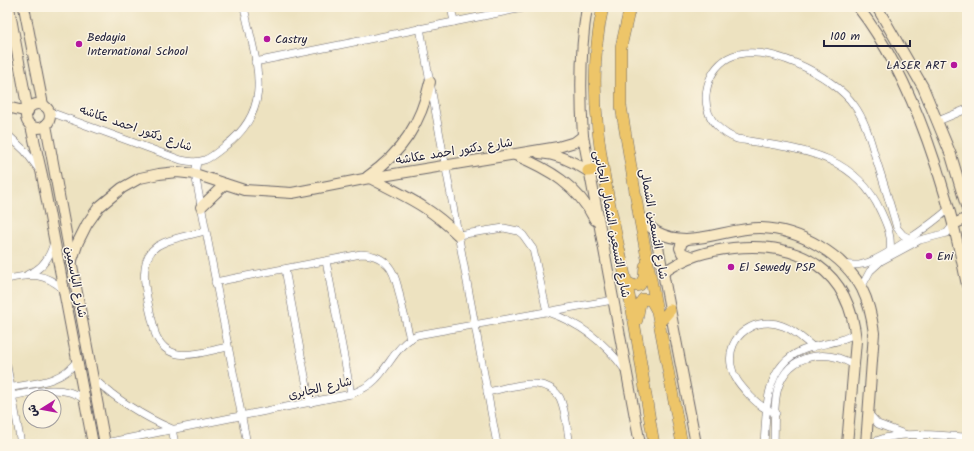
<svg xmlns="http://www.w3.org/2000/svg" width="974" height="451" viewBox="0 0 974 451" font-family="Kalam,'Playpen Sans Arabic',sans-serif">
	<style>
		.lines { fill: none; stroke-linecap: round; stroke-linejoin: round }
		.street-casing { stroke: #69656a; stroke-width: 8 }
		.secondary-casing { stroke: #69656a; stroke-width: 12 }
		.primary-casing { stroke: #69656a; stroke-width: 12 }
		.street { stroke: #fff; stroke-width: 7 }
		.secondary { stroke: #f8e8c3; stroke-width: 10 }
		.primary { stroke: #edc569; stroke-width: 11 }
		.poi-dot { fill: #b5179e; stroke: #fcf5e5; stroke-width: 1.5 }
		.labels { text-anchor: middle; stroke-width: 3; stroke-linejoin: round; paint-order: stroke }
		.poi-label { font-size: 12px; fill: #22223b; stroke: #fcf5e5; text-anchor: start }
		.street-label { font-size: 12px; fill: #22223b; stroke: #fcf5e5 }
	</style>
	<rect width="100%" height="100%" fill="#fcf5e5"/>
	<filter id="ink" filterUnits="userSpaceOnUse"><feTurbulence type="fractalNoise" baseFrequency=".025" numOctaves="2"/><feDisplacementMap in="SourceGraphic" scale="8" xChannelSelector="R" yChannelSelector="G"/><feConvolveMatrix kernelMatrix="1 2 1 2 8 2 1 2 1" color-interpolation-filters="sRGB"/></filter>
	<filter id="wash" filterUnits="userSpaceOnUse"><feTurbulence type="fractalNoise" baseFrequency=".012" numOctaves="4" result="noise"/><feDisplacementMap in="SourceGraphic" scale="16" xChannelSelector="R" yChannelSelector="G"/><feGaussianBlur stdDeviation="0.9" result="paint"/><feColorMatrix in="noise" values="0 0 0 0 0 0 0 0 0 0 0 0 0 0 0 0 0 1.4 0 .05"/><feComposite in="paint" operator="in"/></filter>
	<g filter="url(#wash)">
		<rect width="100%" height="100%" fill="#ede2c0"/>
	</g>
	<g filter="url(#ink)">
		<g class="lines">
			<defs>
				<g id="street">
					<polyline points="451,7 454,22"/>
					<polyline points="966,7 967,8"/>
					<polyline points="420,28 497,444"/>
					<polyline points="255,62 528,7"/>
					<path d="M50,112l131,48c22,5 28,-1 44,-14 52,-39 30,-85 19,-139"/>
					<polyline points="938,121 967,109"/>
					<polyline points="7,134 25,151 40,171"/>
					<polyline points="197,162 195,174 247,444"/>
					<path d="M205,231c-13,4 -29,6 -42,12 -33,13 -13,63 -8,90 13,34 45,19 73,14"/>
					<path d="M458,235l46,-7 14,3 5,4 10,14 14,63c33,11 58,30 78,58"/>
					<path d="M890,250c2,-14 -3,-25 -9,-38 -27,-61 -86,-63 -144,-73 -8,-3 -14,-7 -20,-13 -19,-19 -12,-55 11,-68 35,-19 106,18 126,47 11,15 16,34 21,51 8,24 15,48 22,72l6,7 6,3"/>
					<polyline points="326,261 351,394"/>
					<path d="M842,264c7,1 14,2 21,0 21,-5 70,-41 87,-56"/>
					<polyline points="285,269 310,403"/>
					<path d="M28,274c15,-5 22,-17 26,-32"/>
					<path d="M7,279c25,-5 37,-7 57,11"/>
					<path d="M215,282l146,-28c31,1 35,23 40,48 3,12 6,24 9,37"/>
					<polyline points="861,288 870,271 881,261 920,240 947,233 954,224"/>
					<polyline points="7,366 21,444"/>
					<path d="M93,378c24,22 49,38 79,51l3,15"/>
					<path d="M7,388c26,-5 55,-4 71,-29"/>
					<path d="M487,392c21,-4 59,-19 73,6 6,13 7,32 10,46"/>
					<path d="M7,397c25,-5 55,-14 77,2"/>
					<path d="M776,413c-11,-3 -18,-9 -26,-17 -8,-9 -17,-18 -19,-31 -5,-30 26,-50 52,-39 12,4 21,14 30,21"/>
					<polyline points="868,413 878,424 907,435"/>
					<path d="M105,443l246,-49c8,-3 17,-7 24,-14 15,-15 22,-36 42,-45l196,-35"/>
					<path d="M764,444c3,-37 0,-83 45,-96 16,-5 31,-5 46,-15"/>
					<path d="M774,444c1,-18 -1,-39 4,-56 11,-35 48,-40 76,-23"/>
					<path d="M871,444c23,-15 69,-8 96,-7"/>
					<polyline points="920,444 920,435"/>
				</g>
				<g id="secondary">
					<polyline points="9,7 28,111"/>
					<polyline points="24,7 43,105"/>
					<path d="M587,7c-7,43 -7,85 -4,129l57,308"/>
					<path d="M858,7c57,73 91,188 109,278"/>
					<polyline points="877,7 923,87 951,155 967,209"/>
					<circle cx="38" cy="116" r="12"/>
					<polyline points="7,107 28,112"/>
					<polyline points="46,125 105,444"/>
					<polyline points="31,126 42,175 93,444"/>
					<path d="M539,153c18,1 34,8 49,18"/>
					<path d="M515,155c34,14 63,31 80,65"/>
					<path d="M367,177c35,-24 54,-54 63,-95"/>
					<path d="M370,178c36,19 59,28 88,57"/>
					<polyline points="201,207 225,184"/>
					<path d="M639,216c6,5 11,12 18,16 33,18 70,-5 104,-4 39,1 83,27 101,61 7,14 10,29 12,44l-8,111"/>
					<polyline points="954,224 967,218"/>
					<polyline points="655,231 696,444"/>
					<polyline points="687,239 682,242 680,248 682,253 690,256"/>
					<polyline points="71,263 78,242 87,224 99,207 122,188 140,178 159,174 177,172 195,174 244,190 292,193 364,179 558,147 575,142 583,136"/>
					<path d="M663,273c22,-16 43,-22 70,-25 67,-7 117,22 123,93l-9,103"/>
				</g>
				<g id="primary">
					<path d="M603,7c-22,96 7,194 26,288 10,49 16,99 25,149"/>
					<polyline points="630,7 621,47 621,106 639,216 682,444"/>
					<polyline points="588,171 603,168"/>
					<polyline points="626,282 635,286 640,285 644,278 645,266"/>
					<polyline points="637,320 640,303 643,299 651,300 656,309"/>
					<polyline points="659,323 670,310"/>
				</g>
			</defs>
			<use href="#street" class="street-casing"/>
			<use href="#secondary" class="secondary-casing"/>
			<use href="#primary" class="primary-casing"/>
			<use href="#street" class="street"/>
			<use href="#secondary" class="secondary"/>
			<use href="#primary" class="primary"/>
		</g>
	</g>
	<g class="poi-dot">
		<circle cx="267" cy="39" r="4"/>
		<circle cx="79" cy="44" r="4"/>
		<circle cx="954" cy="65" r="4"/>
		<circle cx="929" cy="256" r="4"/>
		<circle cx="731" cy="267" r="4"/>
	</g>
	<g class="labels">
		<g class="poi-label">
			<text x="87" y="41">Bedayia<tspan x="87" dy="14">International School</tspan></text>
			<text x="275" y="43">Castry</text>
			<text x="946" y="69" text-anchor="end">LASER ART</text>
			<text x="937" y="260">Eni</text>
			<text x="739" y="271">El Sewedy PSP</text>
		</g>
		<g class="street-label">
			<text transform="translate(136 128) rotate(19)" y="4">شارع دكتور احمد عكاشه</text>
			<text transform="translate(454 151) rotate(-9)" y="4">شارع دكتور احمد عكاشه</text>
			<text transform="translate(612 224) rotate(79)" y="4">شارع التسعين الشمالى الجانبى</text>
			<text transform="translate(654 224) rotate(80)" y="4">شارع التسعين الشمالى</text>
			<text transform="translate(76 282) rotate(79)" y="4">شارع الياسمين</text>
			<text transform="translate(320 388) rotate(-13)" y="4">شارع الجابرى</text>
		</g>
	</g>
	<rect width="974" height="451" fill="none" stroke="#fcf5e5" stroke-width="24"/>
	<g transform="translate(42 409) rotate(259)"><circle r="19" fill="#fcf5e5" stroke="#a5a1a1"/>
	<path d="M0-3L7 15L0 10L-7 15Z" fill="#b5179e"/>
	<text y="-6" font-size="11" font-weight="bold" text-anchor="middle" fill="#22223b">ش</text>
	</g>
	<path d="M824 40v6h86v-6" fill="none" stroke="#22223b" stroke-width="2"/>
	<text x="830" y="40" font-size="12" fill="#22223b" stroke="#fcf5e5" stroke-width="3" paint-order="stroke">100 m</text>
</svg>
